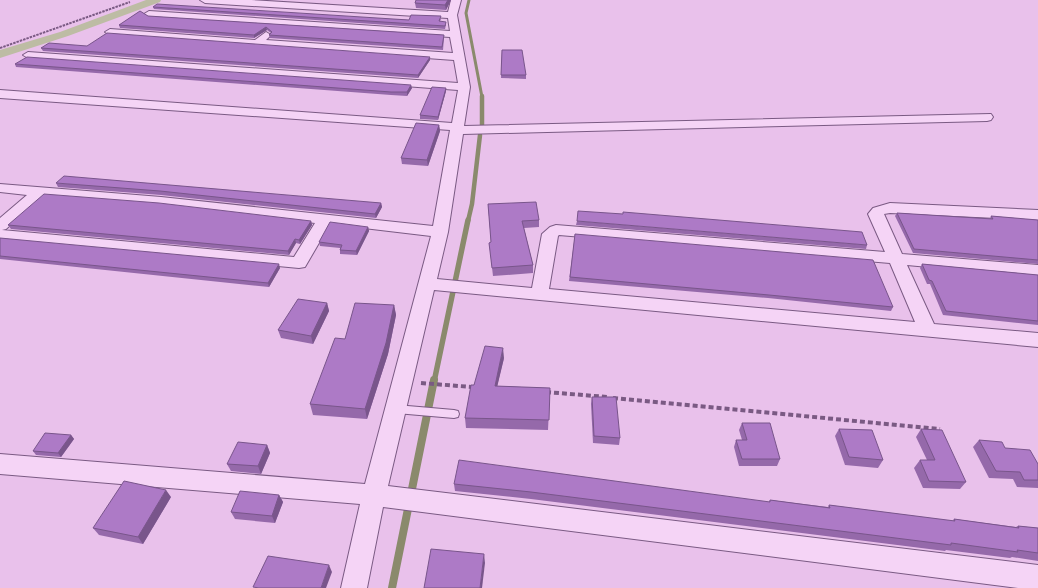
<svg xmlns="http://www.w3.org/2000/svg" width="1038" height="588" viewBox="0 0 1038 588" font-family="'Zilla Slab',serif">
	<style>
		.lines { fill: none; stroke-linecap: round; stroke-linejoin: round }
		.stream-far3 { stroke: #8a8a6c; stroke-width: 3 }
		.stream-far2 { stroke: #8a8a6c; stroke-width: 4.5 }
		.stream-far1 { stroke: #8a8a6c; stroke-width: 5.5 }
		.stream { stroke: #8a8a6c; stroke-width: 8 }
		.canal { fill: #bdbca4; fill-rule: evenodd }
		.service-casing { stroke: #7a5a83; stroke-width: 2 }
		.minor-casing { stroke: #7a5a83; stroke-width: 2 }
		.path-far1 { stroke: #7a5a83; stroke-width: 2; stroke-dasharray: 2.5 1; stroke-linecap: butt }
		.path { stroke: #7a5a83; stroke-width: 4; stroke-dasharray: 5 3; stroke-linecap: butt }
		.service { fill: #f5d4f6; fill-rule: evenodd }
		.minor { fill: #f5d4f6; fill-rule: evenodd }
		.wall { fill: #9569aa }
		.shaded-wall { fill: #79558b }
		.building { fill: #ad7ac6; stroke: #79558b }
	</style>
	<rect width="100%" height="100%" fill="#e9c1eb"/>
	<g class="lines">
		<polyline class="stream-far3" points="469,0 466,13 482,97"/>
		<g class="stream-far2">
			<polyline points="482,96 482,125"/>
			<polyline points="468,221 472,204 480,135"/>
		</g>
		<polyline class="stream-far1" points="434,382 468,220"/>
		<polyline class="stream" points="392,588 434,380"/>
		<polygon class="canal" points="146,0 161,0 160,2 68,36 0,58 0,50 60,32"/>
		<defs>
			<polygon id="service" points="396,405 454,410 458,411 459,414 458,417 454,418 396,413 392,412 391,409 392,406"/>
			<path id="minor" d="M200,0h51l197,12 3,-12h10l-4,15 13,72 -6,39 527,-12 2,3 -2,3 -4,1 -524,13 -15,98 -11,47 95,9 10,-54 8,-7 6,-2 329,27 -17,-38 5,-6 17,-5 148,7v10l-148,-7 -6,1 18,40 136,11v12l-131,-12 27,59 104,9v14l-604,-57 -46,196 650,79v23h-20l-635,-81 -16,81h-26l19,-84 -360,-30v-20l365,30 66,-248 -101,-12 -25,43 -6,1 -299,-28v-22l27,-23 -27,-3v-8l161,13 272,29 17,-96 -450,-32v-8l452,33 6,-33 -430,-32 -5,-3 5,-3 430,31 -4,-23 -344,-25 -5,-3 5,-3 145,11 11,-8 5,3 -5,5 187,13 -3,-16 -301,-20 -5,-3 5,-3 301,20 -2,-13 -243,-15zM43,196l118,9 154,18 -21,34 -292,-27 4,-1zM559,235l331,28 25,59 -366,-33 9,-53z"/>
		</defs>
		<use href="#service" class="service-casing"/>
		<use href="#minor" class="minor-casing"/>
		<polyline class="path-far1" points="0,48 130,2"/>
		<g class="path">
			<polyline points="421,383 472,387"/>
			<polyline points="546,392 607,397"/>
			<polyline points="613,398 940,429"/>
		</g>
		<use href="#service" class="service"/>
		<use href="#minor" class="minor"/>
	</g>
	<g class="wall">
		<polygon points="451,0 446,10 416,8 415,3"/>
		<polygon points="153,7 409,20 441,19 440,21 446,25 445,29 154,9"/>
		<polygon points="148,16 444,35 444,38 443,50 270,38 269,35 271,33 267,30 254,38 120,28 119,25"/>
		<polygon points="87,46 430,60 418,78 43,51 41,48"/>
		<polygon points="502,50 526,75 526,79 501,78"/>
		<polygon points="15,64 412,88 407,96 391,95 16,67"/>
		<polygon points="446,88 446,91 438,120 420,119 420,115"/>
		<polygon points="439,125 440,131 428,166 402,164 401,158"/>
		<polygon points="56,183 381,203 382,207 376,218 161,195 58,187"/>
		<polygon points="488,204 539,220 539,227 524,228 533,265 533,273 493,276 490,250 489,243 491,242"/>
		<polygon points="897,213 990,219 991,216 1038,220 1038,264 913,253 895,216"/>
		<polygon points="311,221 312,225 300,244 296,243 289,255 11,229 8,225"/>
		<polygon points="577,221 867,245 866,249 576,225"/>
		<polygon points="368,227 369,231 357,255 340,254 340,248 320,246 319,242"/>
		<polygon points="575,234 893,307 891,311 768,298 569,281"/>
		<polygon points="0,238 280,268 269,287 0,259"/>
		<polygon points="922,264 1038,275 1038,325 943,315 930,284 927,284 920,268"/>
		<polygon points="327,303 329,311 313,344 281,338 278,330"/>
		<polygon points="394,305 396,315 388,354 367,419 313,415 310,404 345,339"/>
		<polygon points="504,358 497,386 550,388 548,430 466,428 465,418 474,385"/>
		<polygon points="592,397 620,438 619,445 593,443 591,404"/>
		<polygon points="742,423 780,459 777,466 739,466 734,447 736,440 742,440 739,430"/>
		<polygon points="839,429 883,460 878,468 845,465 835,436"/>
		<polygon points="921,429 966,482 960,489 923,488 914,468 920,460 927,460 916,437"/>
		<polygon points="71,435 74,439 61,457 36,455 33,451"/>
		<polygon points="979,440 1005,448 1038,464 1038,488 1017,487 1013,479 989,478 973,447"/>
		<polygon points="267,445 270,453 261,474 231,471 227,464"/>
		<polygon points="454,484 769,502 770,500 828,507 829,505 953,521 954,519 1016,527 1018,526 1038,528 1038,561 1012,557 1010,558 946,550 945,551 531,499 455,491"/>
		<polygon points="279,495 283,502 275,523 235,519 231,512"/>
		<polygon points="171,497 143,544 99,535 93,528"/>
	</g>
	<g class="shaded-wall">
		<polygon points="448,0 451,0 446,10 445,5"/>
		<polygon points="266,27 267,30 254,38 254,35"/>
		<polygon points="430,57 430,60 418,78 418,75"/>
		<polygon points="411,85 412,88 407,96 407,92"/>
		<polygon points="446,88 446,91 438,120 438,117"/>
		<polygon points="439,125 440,131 428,166 427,160"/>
		<polygon points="381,203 382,207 376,218 375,214"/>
		<polygon points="311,221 312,225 300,244 299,240"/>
		<polygon points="368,227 369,231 357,255 356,251"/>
		<polygon points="295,239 296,243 289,255 288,251"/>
		<polygon points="279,264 280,268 269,287 268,283"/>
		<polygon points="327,303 329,311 313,344 311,336"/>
		<polygon points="394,305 396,315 388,354 367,419 365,409"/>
		<polygon points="503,348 504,358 495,396 495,386"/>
		<polygon points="71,435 74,439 61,457 58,453"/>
		<polygon points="267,445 270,453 261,474 258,466"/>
		<polygon points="166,490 171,497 143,544 138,537"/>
		<polygon points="279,495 283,502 275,523 272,516"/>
		<polygon points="484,554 485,563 482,588 480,588"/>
		<polygon points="329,565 332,572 326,588 321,588"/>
	</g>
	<g class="building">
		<polygon points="416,0 448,0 445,5 415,3"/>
		<polygon points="157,4 409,20 411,15 441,16 439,21 446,22 445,26 153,7"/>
		<polygon points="140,11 148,16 444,35 442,47 269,35 272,32 266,27 254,35 119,25"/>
		<polygon points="107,33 430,57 418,75 41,48 49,43 87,46"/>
		<polygon points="502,50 522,50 526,75 501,75"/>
		<polygon points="27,57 411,85 407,92 391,92 15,64"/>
		<polygon points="432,87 446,88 438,117 420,115"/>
		<polygon points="416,123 439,125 427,160 401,158"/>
		<polygon points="64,176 381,203 375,214 160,191 56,183"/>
		<polygon points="44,194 159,203 311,221 299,240 295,239 288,251 8,225"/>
		<polygon points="536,202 539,220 522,221 533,265 492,268 489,243 491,242 488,204"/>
		<polygon points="578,211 623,214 623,212 862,232 867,245 577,221"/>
		<polygon points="897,213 993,219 991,216 1038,220 1038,260 914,249"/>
		<polygon points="330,222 368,227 356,251 340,250 342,245 319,242"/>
		<polygon points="575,234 873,260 893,307 769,295 570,277"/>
		<polygon points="0,238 279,264 268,283 0,256"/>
		<polygon points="922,264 1038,275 1038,321 946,311 932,281 929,280"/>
		<polygon points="298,299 327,303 311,336 278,330"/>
		<polygon points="355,303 394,305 386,343 365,409 310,404 335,338 345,339"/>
		<polygon points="485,346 503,348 495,386 550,388 549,420 465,418 471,385 474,385"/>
		<polygon points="592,397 616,397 620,438 594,436"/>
		<polygon points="742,423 770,423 780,459 742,459 736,440 747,440"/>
		<polygon points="839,429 872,430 883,460 849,457"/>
		<polygon points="921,429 942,430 966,482 929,481 920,460 935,460"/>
		<polygon points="45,433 71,435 58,453 33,451"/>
		<polygon points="979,440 1002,442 1005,448 1030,450 1038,464 1038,480 1024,480 1020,472 996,471"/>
		<polygon points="238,442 267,445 258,466 227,464"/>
		<polygon points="459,460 770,502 770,500 830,508 829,505 955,521 954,519 1019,528 1018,526 1038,528 1038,553 1017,550 1018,552 951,543 951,545 531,492 454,484"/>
		<polygon points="124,481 166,490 138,537 93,528"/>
		<polygon points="240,491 279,495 272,516 231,512"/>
		<polygon points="431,549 484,554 480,588 424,588"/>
		<polygon points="268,556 329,565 321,588 259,588 253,587"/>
	</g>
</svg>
